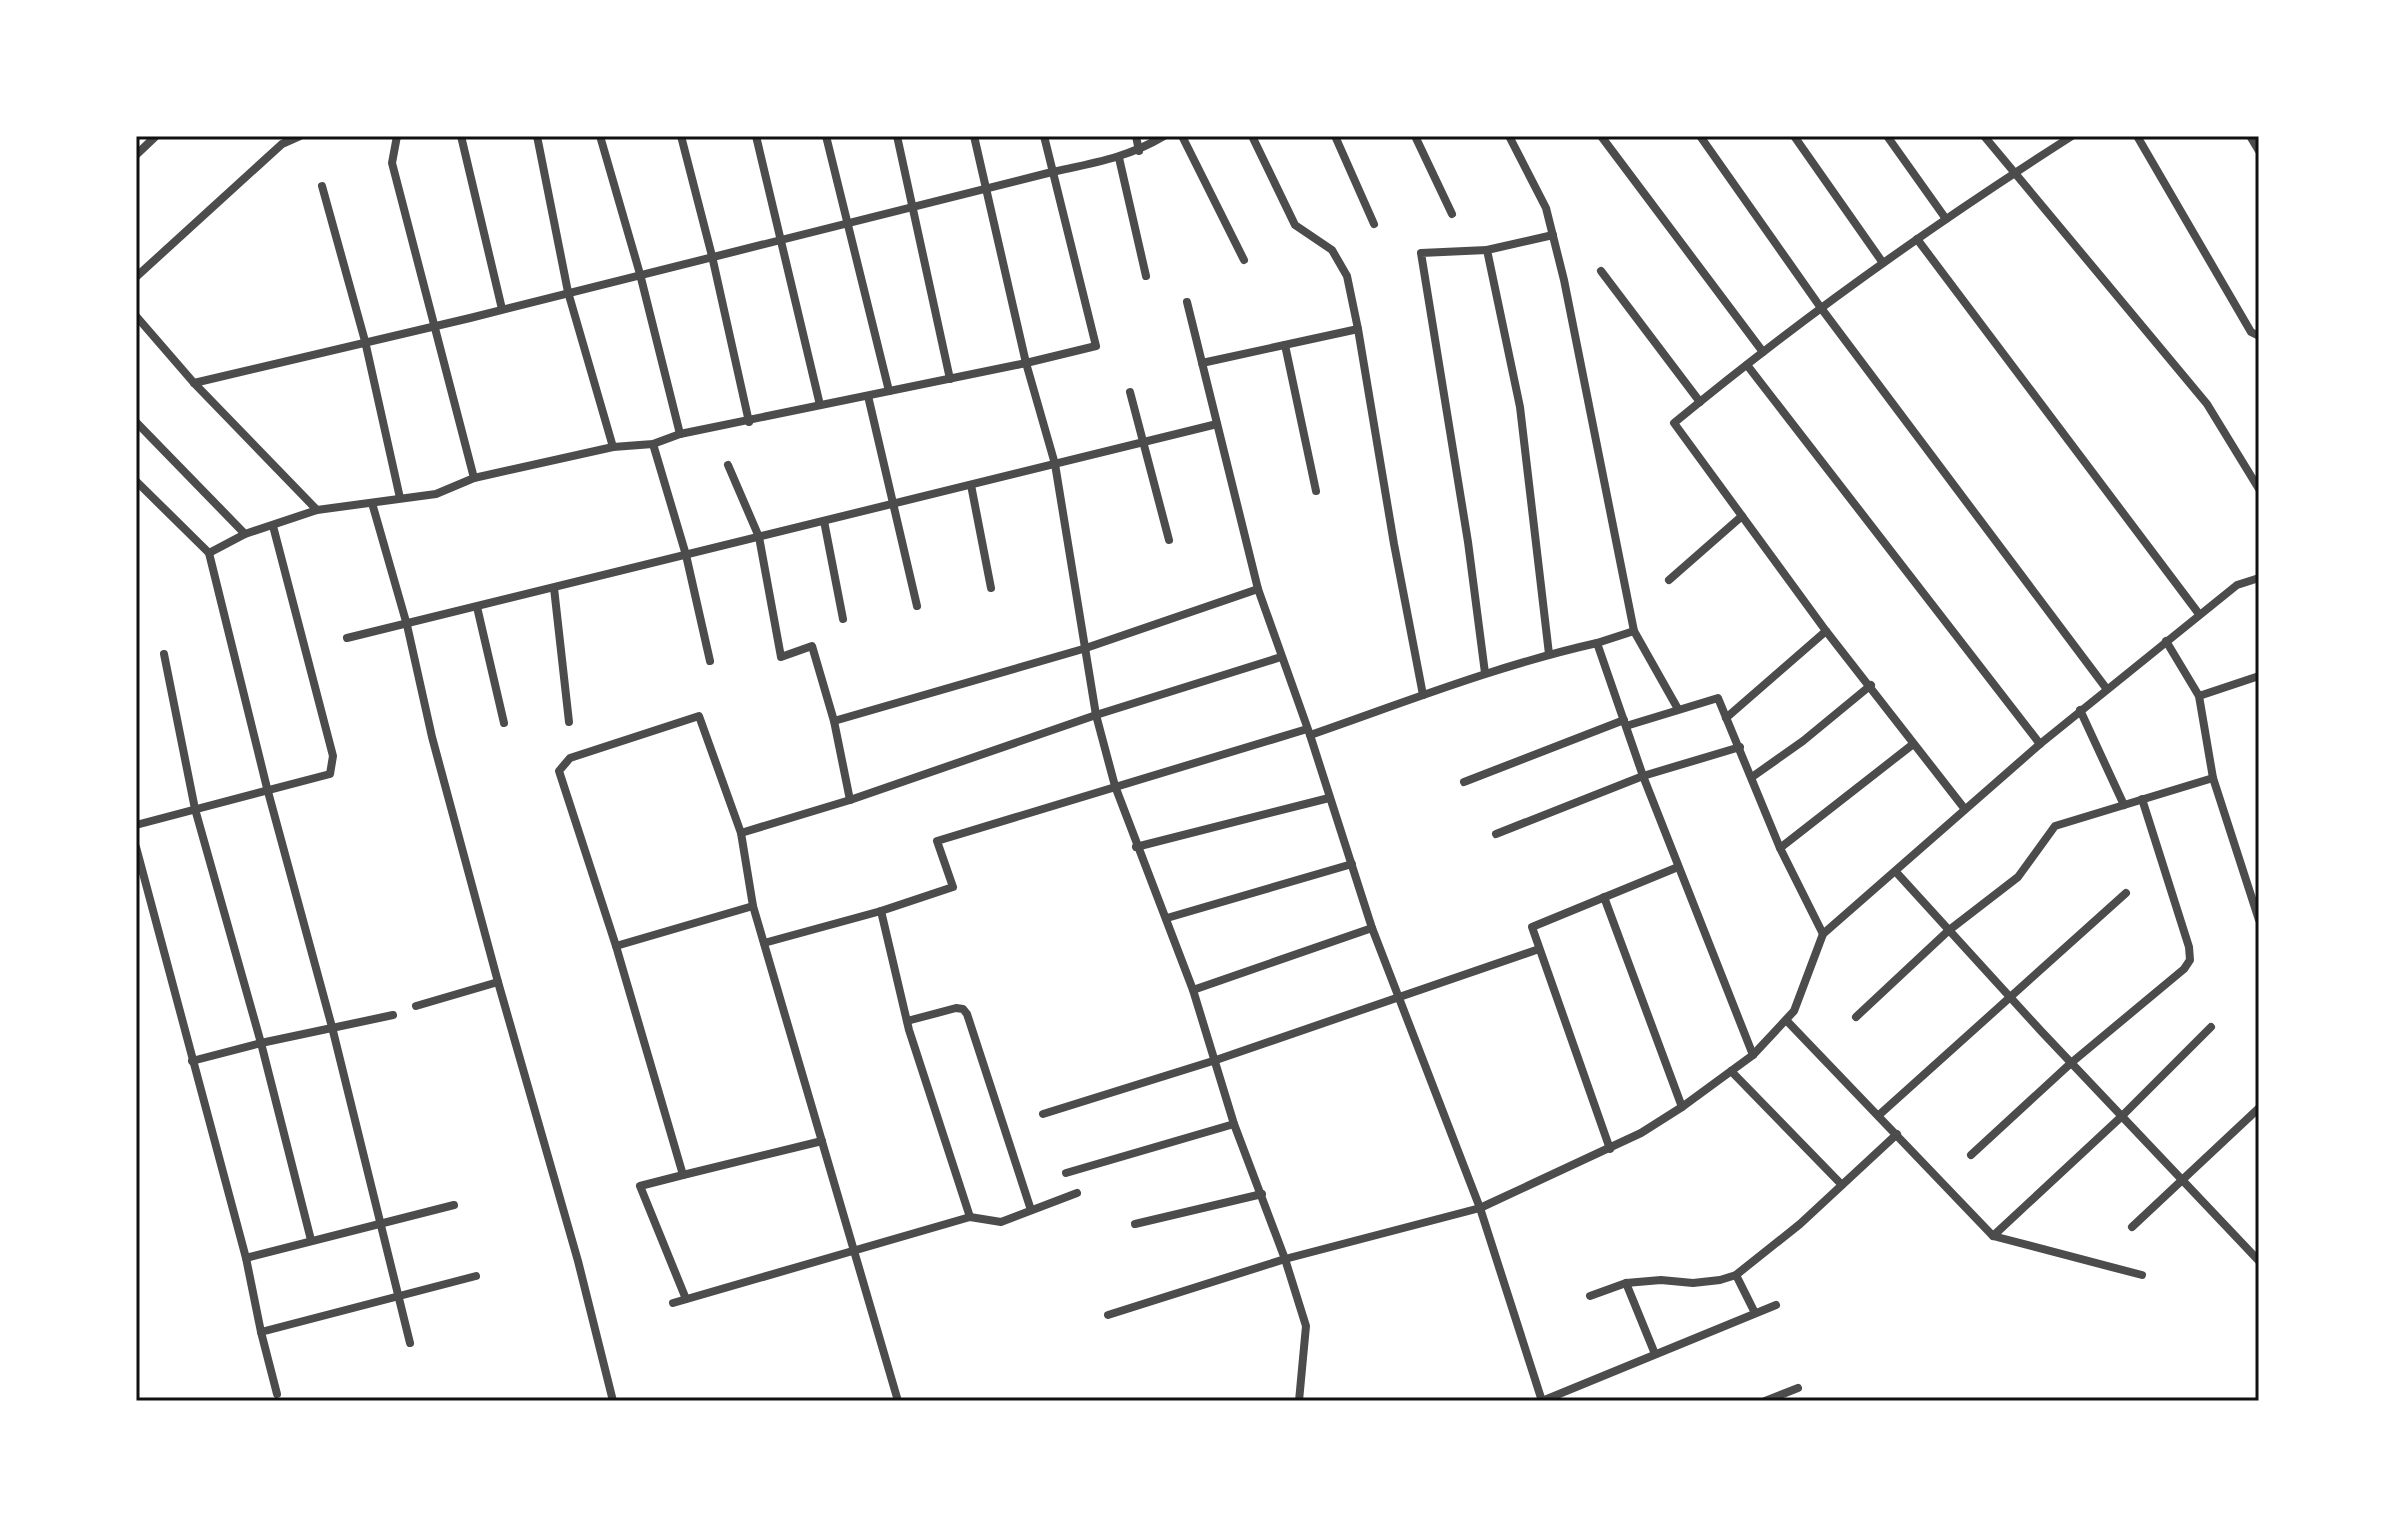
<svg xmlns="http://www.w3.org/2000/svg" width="2395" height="1537" viewBox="0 0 2395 1537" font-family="Montserrat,sans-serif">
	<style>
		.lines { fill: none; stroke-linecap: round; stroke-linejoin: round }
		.minor { stroke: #4c4c4c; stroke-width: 8 }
		.neatline { fill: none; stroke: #111; stroke-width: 3 }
	</style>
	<rect width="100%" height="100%" fill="#fff"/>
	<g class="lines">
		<g class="minor">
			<polyline points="397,136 392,163 474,478"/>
			<polyline points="461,136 502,309"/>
			<polyline points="537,136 568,292 613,447"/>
			<polyline points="600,136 640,274 680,434"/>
			<polyline points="681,136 712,256 749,422"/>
			<polyline points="756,136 820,405"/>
			<polyline points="826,136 889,391"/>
			<polyline points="897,136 950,379"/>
			<polyline points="974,136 1026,363 1055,464 1096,715 1115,786 1193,990 1234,1124 1285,1259 1306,1326 1299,1401"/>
			<polyline points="1136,136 1139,151"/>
			<polyline points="1182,136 1244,260"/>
			<polyline points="1252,136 1295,225 1332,250 1347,276 1358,329 1394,544 1423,695"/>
			<polyline points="1335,136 1374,224"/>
			<polyline points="1415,136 1452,214"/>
			<polyline points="1509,136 1546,208 1564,280 1634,631 1597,643 1643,776 1753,1055"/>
			<polyline points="1601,136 1763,352"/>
			<polyline points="1700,136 1821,308 2106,688"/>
			<polyline points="1794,136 1883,263"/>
			<polyline points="1887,136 1946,219"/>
			<polyline points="1984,136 2207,404 2259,489"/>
			<polyline points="2137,136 2251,332 2259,336"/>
			<polyline points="2250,136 2259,151"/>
			<polyline points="136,155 156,136"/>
			<polyline points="1119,158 1146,276"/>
			<polyline points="322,186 365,341 400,498"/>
			<polyline points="1917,239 2199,614"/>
			<polyline points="1601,271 1700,402"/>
			<polyline points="136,277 282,144 300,136"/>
			<polyline points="1187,302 1258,589 1310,735 1372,928 1480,1208 1641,1133 1682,1107 1753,1055 1794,1011 1823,934 2040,744 2237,585 2259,578"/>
			<polyline points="136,316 194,383 317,510"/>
			<polyline points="1285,345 1316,491"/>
			<polyline points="1202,363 1358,329"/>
			<polyline points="1747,365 2040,744"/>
			<path d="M194,383l276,-65 582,-146c41,-9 75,-14 112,-36"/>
			<polyline points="1130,392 1169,540"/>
			<polyline points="868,396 917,606"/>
			<polyline points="136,422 245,534"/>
			<polyline points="653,444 686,555 710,661"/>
			<polyline points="728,465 759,537 781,657 812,646 834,721 850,800"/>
			<polyline points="136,481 209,553 267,788 332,1027 410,1343"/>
			<polyline points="971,485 991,588"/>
			<polyline points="372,503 407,625 432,737 498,982 578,1261 613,1401"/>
			<polyline points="824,521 843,619"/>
			<polyline points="209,553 245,534 317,510 436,494 474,478 613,447 653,444 680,434 1026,363 1096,346 1044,136"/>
			<polyline points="1669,580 1742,516"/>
			<polyline points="554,588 569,722"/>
			<polyline points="477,607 504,723"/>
			<polyline points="1634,631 1678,709"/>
			<polyline points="347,638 1217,424"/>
			<polyline points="2166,641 2199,696 2213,778 2259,920"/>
			<polyline points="164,654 195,809 261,1043 311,1240"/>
			<polyline points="1549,654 1520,407 1487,250 1553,235"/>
			<polyline points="1485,673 1468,542 1421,253 1487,250"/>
			<polyline points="2199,696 2259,676"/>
			<polyline points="2080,710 2124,805"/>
			<polyline points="1726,718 1826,631"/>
			<polyline points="834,721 1083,649 1258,589"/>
			<polyline points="1626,726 1718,698 1780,848 1823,934"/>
			<path d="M1310,735c95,-33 189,-70 287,-92"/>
			<polyline points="1752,777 1803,741 1871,685"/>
			<polyline points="1464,782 1624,720"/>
			<path d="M1964,808l-138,-177 -152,-208c126,-104 260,-199 398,-287"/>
			<polyline points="136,825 330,774 333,756 273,526"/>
			<polyline points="741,833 850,800 1096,715 1281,657"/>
			<polyline points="1496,834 1643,776 1740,747"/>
			<polyline points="136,847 246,1258 261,1332"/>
			<polyline points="1136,847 1329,798"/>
			<polyline points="1780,848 1912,745"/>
			<polyline points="1896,872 2041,1031 2259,1261"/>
			<polyline points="1604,897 1682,1107"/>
			<polyline points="881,911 909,1030 970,1217"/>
			<polyline points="1167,918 1352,864"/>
			<polyline points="764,943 881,911 953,887 937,841 1307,729"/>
			<polyline points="616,946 753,906"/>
			<polyline points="1193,990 1372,928"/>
			<polyline points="416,1006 498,982"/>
			<polyline points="1856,1017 1948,931 2018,877 2055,826 2213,778"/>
			<polyline points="907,1021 956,1008 963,1009 967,1014 1031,1210"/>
			<polyline points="1787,1021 1993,1236 2142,1275"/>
			<polyline points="192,1061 261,1043 393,1015"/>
			<polyline points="1731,1071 1842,1185"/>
			<polyline points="1043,1114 1216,1060 1539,949"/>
			<polyline points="1879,1115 2126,893"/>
			<polyline points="1610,1149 1532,927 1678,867"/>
			<polyline points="1971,1155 2071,1063 2184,969 2190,960 2189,947 2142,799"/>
			<polyline points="1066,1173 1234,1124"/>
			<polyline points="683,1175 822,1141"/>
			<polyline points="1135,1224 1262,1194"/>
			<polyline points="2132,1227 2259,1108"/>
			<polyline points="1993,1236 2121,1117 2211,1027"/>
			<polyline points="246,1258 454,1205"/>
			<polyline points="1736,1275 1755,1313"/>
			<polyline points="1626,1283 1655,1354"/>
			<polyline points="1590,1296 1626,1283 1661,1280 1693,1283 1720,1280 1736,1275 1800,1224 1897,1134"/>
			<polyline points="686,1299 640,1186 683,1175 616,946 559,771 570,758 699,716 741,833 753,906 898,1401"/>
			<polyline points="673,1303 970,1217 1001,1222 1077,1193"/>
			<polyline points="1108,1315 1285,1259 1480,1208 1542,1401"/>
			<polyline points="277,1394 261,1332 476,1276"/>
			<polyline points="1542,1401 1776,1305"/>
			<polyline points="1765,1401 1798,1388"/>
		</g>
	</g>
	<rect width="2395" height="1537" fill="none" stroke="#ffffff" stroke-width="276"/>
	<rect x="138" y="138" width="2119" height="1261" class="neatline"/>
</svg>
